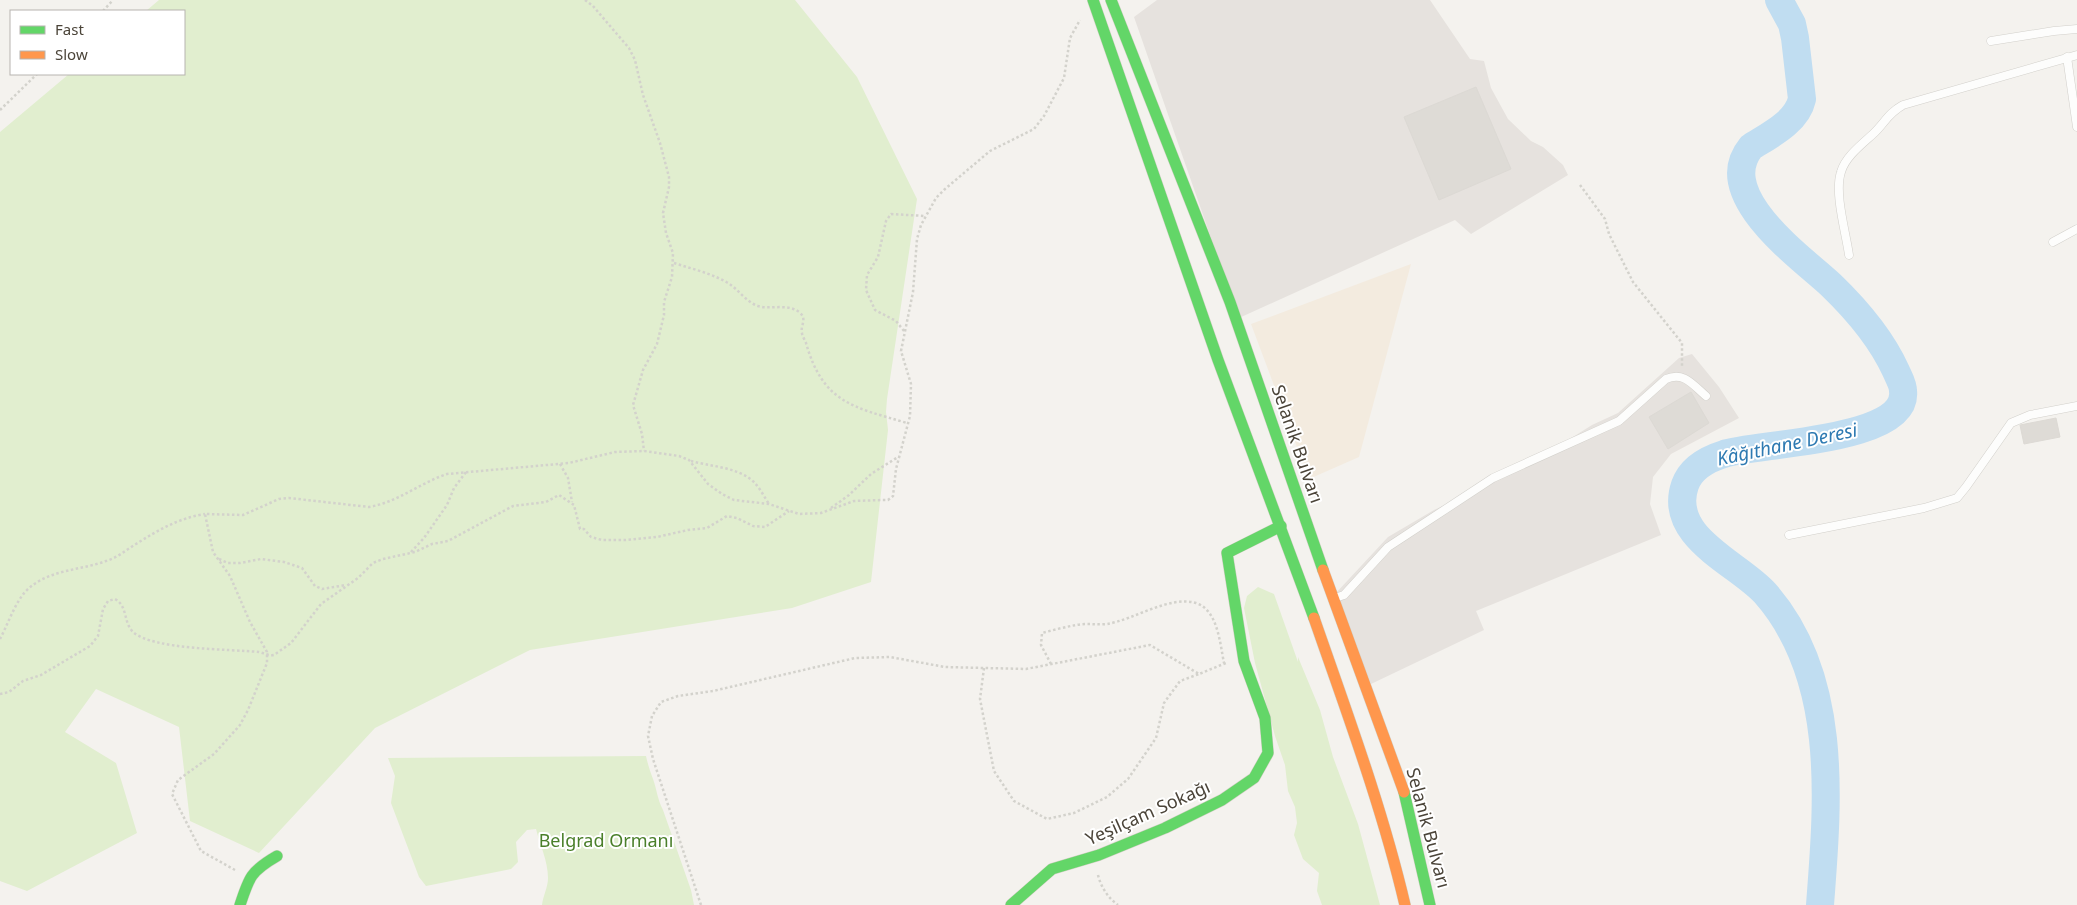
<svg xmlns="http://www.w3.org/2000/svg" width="2077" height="905" viewBox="0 0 2077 905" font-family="'Noto Sans',sans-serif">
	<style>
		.commercial { fill: #f3ebdf }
		.industrial { fill: #e6e2de }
		.green { fill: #e1eecf }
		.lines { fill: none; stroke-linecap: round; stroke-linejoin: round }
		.river { stroke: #c0ddf1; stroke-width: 28 }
		.building { fill: #dedbd6; stroke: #dcd9d4 }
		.lane-casing { stroke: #d2d0cb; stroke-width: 9 }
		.fast-casing { stroke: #d3cfc5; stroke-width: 12 }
		.slow-casing { stroke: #d3cfc5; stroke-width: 12 }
		.path { stroke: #d3d2cc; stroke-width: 2.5; stroke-dasharray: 2.5 2.5; stroke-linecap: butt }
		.lane { stroke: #fdfdfc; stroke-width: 8 }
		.fast { stroke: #63d668; stroke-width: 11 }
		.slow { stroke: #ff974d; stroke-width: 11 }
		.labels { text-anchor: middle; stroke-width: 4; stroke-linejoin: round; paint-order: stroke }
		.street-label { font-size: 18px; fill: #4b4439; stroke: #fff }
		.park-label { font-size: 18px; fill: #4a7f2a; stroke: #fff }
		.water-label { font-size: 19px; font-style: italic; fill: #2e7ab2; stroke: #fff }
	</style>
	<rect width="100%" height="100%" fill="#f4f2ee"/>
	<polygon class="commercial" points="1411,264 1359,457 1309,479 1251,324"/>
	<g class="industrial">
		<polygon points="1157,0 1430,0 1470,59 1484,61 1491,88 1508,119 1531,141 1543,147 1563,165 1568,175 1471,234 1455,220 1239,318 1134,17"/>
		<polygon points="1692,354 1719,387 1739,418 1671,454 1653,477 1650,504 1661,535 1476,611 1484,630 1371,684 1335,594 1388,537 1434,510 1522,469 1592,425 1618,413 1679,358"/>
	</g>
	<g class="green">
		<polygon points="159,0 795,0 857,77 917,199 887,399 886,412 888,430 871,582 792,608 530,650 375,728 259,853 190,821 179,727 96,689 65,732 116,763 137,833 27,891 0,881 0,132 69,74 184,74 184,11 146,11"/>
		<polygon points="1258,587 1274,594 1298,662 1298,657 1320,710 1333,757 1358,824 1380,905 1322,905 1317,891 1319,873 1303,859 1294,835 1297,823 1295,807 1288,791 1285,765 1275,736 1255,663 1244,608 1247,596"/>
		<path d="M646,756c2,9 4,15 7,23 4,11 4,19 10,31l28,80 3,15h-152c1,-9 6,-18 6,-27 0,-17 -8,-33 -12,-49l-9,1 -11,12 2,20 -7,7 -85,17 -7,-9 -28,-74 4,-27 -7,-18z"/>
	</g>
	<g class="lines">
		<path class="river" d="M1779,0l13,24 3,14 7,61c-5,23 -32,36 -51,48 -39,48 50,110 80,138 27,26 50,53 65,86 3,7 7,13 7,20 6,51 -147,52 -179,63 -16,5 -33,14 -39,31 -18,52 53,78 80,108 74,84 63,208 55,312"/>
	</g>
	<g class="building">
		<polygon points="1476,87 1511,169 1439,200 1404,117"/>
		<polygon points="1691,392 1709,423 1668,449 1649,417"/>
		<polygon points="2056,418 2060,437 2024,444 2020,425"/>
	</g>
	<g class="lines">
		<defs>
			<g id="lane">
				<polyline points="1991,41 2054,31 2077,29"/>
				<polyline points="2067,57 2077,127"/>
				<polyline points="2053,242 2077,229"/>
				<path d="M1849,255c-3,-22 -15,-62 -8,-83 4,-15 21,-28 32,-38 12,-11 14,-20 30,-29l174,-50"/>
				<polyline points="1789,535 1924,508 1957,498 1966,487 2011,423 2030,415 2077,406"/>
				<path d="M1338,597l6,-2 44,-48 105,-69 126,-57 47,-42c18,-8 27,6 40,17"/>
			</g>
			<g id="fast">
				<polyline points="1093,0 1218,360 1314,618"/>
				<polyline points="1111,0 1230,302 1323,570"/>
				<polyline points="1404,792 1430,905"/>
				<path d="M240,905c9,-28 11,-34 37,-49"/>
				<polyline points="1011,905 1052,869 1099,855 1165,828 1222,800 1254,778 1268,753 1265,718 1244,661 1227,553 1281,526"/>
			</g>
			<g id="slow">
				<polyline points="1323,570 1404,792"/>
				<path d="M1314,618c33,95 68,189 91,287"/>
			</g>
		</defs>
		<use href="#lane" class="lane-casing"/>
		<use href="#fast" class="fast-casing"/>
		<use href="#slow" class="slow-casing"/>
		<g class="path">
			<polyline points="585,0 593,6 616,33 629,48 635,60 643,95 660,143 669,177 669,187 663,213 666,233 673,253 672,277 664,302 664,315 657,344 643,370 633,405 642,434 644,451"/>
			<polyline points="103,11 113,0"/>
			<polyline points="0,110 37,74"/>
			<polyline points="1580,185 1605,219 1609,234 1633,282 1682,343 1682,367"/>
			<path d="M674,263c18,6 37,10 54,20 10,6 18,19 30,23 13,4 29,-3 41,6 9,7 1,13 3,21 0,3 3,7 4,10 17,60 47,64 101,80"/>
			<polyline points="904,331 896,321 875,310 866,290 867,275 878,257 886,221 891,214 925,216"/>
			<path d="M691,461c18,5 42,6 58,17 9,6 14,17 20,26"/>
			<polyline points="560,464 568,478 572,502"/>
			<polyline points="831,508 849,495 871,474 898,457"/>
			<polyline points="411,552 424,538 447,505 454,488 466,472"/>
			<polyline points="219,559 228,563 240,563 261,559 284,562 302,568 315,586 322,589 346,585"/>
			<path d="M0,639c8,-15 14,-34 25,-47 22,-23 54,-21 81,-31 11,-3 20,-11 30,-17 22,-14 43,-26 69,-30"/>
			<path d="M1051,664l-10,-19 1,-12c11,-3 23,-6 34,-8 10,-2 20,0 31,-1 26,-4 63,-29 89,-21 22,7 24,41 28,60"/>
			<polyline points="984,668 980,699 994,771 1014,801 1047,819 1074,813 1107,797 1128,779 1156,738 1164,703 1180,681 1199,674"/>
			<path d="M0,694l9,-2 14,-11 18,-6 49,-29 8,-10 5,-27 5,-8 7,-2c13,7 8,23 18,33 20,18 97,17 126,20 5,1 9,4 15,3l17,-12 30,-39 37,-26 15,-15 10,-4 32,-7 17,-8 16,-3 65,-35 33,-4 13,-7 15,10 6,24h4l7,8 11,3h23l32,-3 31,-7 19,-2 20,-12 10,2 16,8 12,1 24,-16"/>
			<path d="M235,870l-34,-19 -29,-57 6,-14 36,-26 26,-29 8,-15 19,-47v-11l-17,-30 -20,-46 -17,-24 -8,-38 38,1 36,-16 10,-1 80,9c29,-5 51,-24 78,-33l122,-11 46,-11 29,-1 35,5 10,4 19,24 14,10 12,6 35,4 30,10 22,-1 33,-12 28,-1h6l5,-4 3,-27 14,-53 1,-32 -10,-33 12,-59 4,-53 4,-14 15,-27 9,-9 45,-38 44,-22 10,-13 20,-38 6,-40 10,-18"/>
			<path d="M1098,875c3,12 10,23 20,30"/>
			<polyline points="701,905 653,759 648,736 652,716 661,702 678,696 713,691 855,658 890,657 945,667 1026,669 1150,645 1199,674 1226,663"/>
		</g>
		<use href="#lane" class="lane"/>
		<use href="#fast" class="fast"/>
		<use href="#slow" class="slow"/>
	</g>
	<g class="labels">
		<g class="street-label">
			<text transform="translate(1297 444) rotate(71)" y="6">Selanik Bulvarı</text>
			<text transform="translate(1148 813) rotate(-24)" y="6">Yeşilçam Sokağı</text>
			<text transform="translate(1428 828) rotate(75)" y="6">Selanik Bulvarı</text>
		</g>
		<g class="park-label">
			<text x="606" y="847">Belgrad Ormanı</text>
		</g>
		<g class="water-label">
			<text transform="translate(1787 444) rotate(-12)" y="7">Kâğıthane Deresi</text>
		</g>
	</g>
	<rect x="10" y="10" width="175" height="65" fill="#ffffff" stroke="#b7b4b0"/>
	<rect x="20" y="26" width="25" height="8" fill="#63d668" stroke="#b7b4b0"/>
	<text x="55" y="35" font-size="15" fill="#4b4439">Fast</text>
	<rect x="20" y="51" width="25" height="8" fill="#ff974d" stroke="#b7b4b0"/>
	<text x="55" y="60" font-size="15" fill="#4b4439">Slow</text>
</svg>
